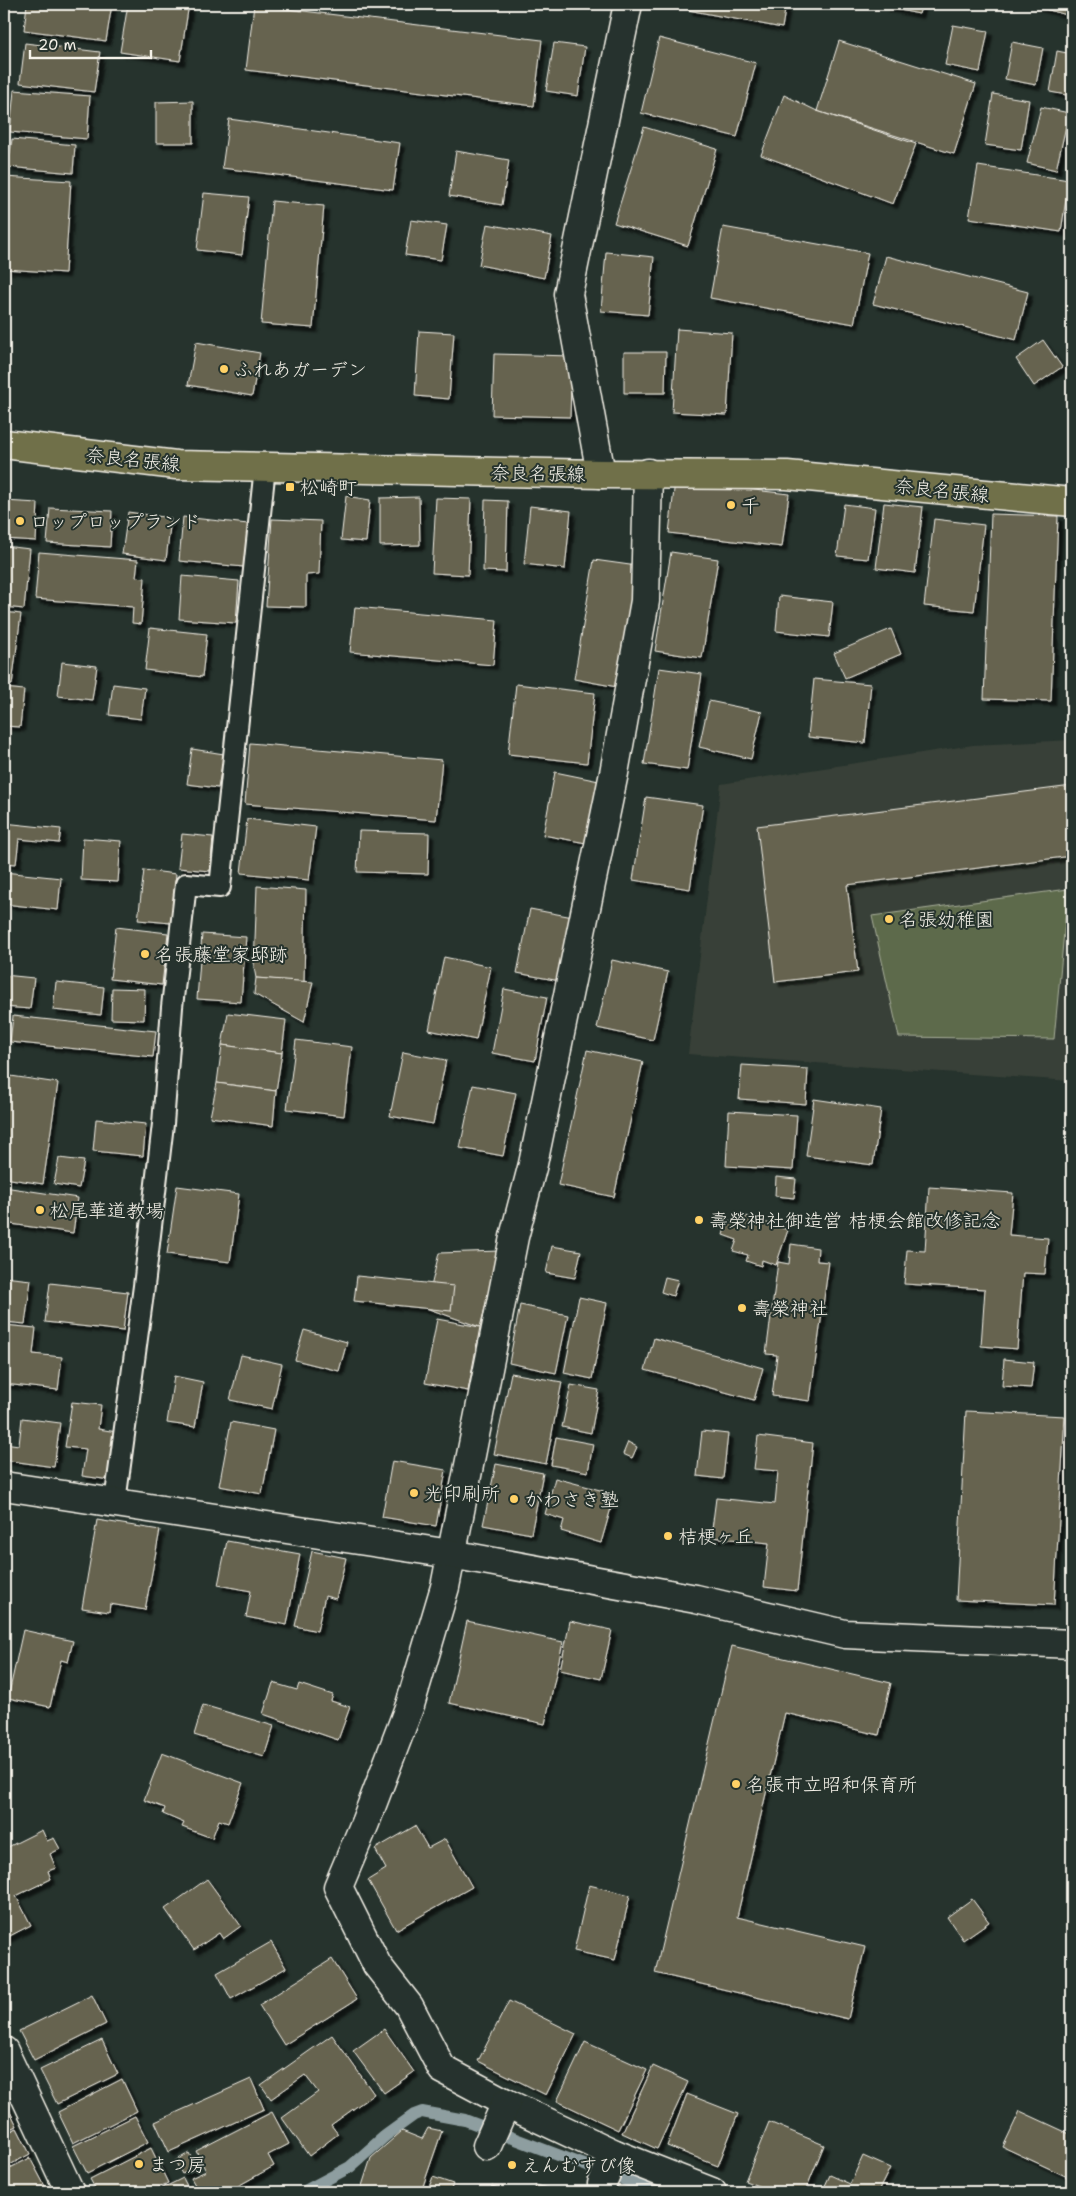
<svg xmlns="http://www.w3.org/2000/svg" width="1076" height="2196" viewBox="0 0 1076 2196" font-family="'Shantell Sans','Klee One',sans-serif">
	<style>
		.built { fill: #394138 }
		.green { fill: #5d6a4c; stroke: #a8ae9a }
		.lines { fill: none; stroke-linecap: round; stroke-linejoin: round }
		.stream { stroke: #8e9ea0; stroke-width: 12 }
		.building { fill: #666350; stroke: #f4f1e8; filter: url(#shadow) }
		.lane-casing { stroke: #f4f1e8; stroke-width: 24 }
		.street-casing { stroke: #f4f1e8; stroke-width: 31 }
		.primary-casing { stroke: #f4f1e8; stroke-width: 31 }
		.lane { stroke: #26332d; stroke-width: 20 }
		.street { stroke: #26332d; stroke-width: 28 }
		.primary { stroke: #70704a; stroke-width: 28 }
		.poi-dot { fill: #ffd166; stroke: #26332d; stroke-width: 2 }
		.labels { text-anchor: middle; stroke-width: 4; stroke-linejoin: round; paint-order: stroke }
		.poi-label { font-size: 19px; fill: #f4f1e8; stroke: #26332d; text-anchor: start }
		.street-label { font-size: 19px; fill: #f4f1e8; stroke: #26332d }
	</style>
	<defs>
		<filter id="shadow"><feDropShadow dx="4.5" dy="4.5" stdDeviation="1" flood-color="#0009"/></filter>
	</defs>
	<rect width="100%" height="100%" fill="#26332d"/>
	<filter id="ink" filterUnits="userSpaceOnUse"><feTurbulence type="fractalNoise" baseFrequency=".02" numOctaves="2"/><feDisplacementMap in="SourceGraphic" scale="10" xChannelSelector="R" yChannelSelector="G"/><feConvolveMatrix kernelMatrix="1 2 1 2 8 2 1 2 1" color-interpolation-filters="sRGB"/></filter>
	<g filter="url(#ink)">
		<polygon class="built" points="1072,740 1072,1081 688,1054 721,784 973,745"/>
		<polygon class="green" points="1068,889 1054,1039 899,1037 872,916"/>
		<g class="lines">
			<polyline class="stream" points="303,2192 350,2167 385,2136 414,2115 422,2112 465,2120 656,2192"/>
		</g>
		<g class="building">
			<polygon points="27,4 112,4 106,41 24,30"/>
			<polygon points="128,4 189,4 180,61 120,52"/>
			<polygon points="689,4 786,4 782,28 688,10"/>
			<polygon points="885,4 922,4 919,14 885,7"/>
			<polygon points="1035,4 1070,4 1067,15 1034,6"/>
			<polygon points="254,5 542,40 534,106 246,70"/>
			<polygon points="953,25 988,31 980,72 945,65"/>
			<polygon points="659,38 756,63 737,137 641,113"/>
			<polygon points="839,41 976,84 954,154 817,111"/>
			<polygon points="1012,42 1043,48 1036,85 1005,79"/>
			<polygon points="25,43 100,52 94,92 20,83"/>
			<polygon points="554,43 585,47 578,96 546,91"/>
			<polygon points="1057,51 1072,54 1072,96 1050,92"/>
			<polygon points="14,90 90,96 87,139 10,132"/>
			<polygon points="993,94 1029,100 1021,150 985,145"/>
			<polygon points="784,95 817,111 916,144 893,204 761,155"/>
			<polygon points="193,101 193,143 156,143 156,102"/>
			<polygon points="1041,107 1069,113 1056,170 1027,163"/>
			<polygon points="229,119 400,143 393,190 222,168"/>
			<polygon points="644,127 717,149 688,246 614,223"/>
			<polygon points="12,139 75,145 73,173 8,167"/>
			<polygon points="1072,147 1072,167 1068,166"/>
			<polygon points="456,151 509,160 502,205 449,196"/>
			<polygon points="978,166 1069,180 1061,232 969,218"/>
			<polygon points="4,177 71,181 65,273 4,269"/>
			<polygon points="204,193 249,197 242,255 197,250"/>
			<polygon points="272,201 324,206 313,328 261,324"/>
			<polygon points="411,220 447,225 441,260 405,255"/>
			<polygon points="487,224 552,236 544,278 479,265"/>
			<polygon points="723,227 868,253 854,324 710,298"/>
			<polygon points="606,252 654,257 648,315 601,311"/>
			<polygon points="886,256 1028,292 1016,340 873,304"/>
			<polygon points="677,329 732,333 727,415 672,412"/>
			<polygon points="419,331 454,333 449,399 415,396"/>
			<polygon points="1043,340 1062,367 1034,386 1016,359"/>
			<polygon points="196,342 260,353 252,396 188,385"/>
			<polygon points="624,352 666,352 665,393 624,393"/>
			<polygon points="494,354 572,356 570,417 492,415"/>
			<polygon points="675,481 789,494 782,547 669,533"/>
			<polygon points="346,496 370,500 366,542 341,540"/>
			<polygon points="419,497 420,545 380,546 380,498"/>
			<polygon points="436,498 471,499 468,575 432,573"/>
			<polygon points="485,500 508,501 506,572 483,571"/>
			<polygon points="4,501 38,503 36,541 4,539"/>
			<polygon points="884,503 923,507 915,573 876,568"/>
			<polygon points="844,504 875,508 868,559 837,556"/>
			<polygon points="530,506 571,511 565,569 524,564"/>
			<polygon points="50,508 112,511 110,547 47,543"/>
			<polygon points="128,512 171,518 166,560 122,554"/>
			<polygon points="991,514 1058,516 1051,701 984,699"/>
			<polygon points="183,517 248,524 244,567 179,561"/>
			<polygon points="272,519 321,521 319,574 306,575 306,607 266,606"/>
			<polygon points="934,519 984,525 974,611 924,606"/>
			<polygon points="4,546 30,549 24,609 4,607"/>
			<polygon points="39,552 138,560 136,577 145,578 141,624 132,623 133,607 35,599"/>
			<polygon points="671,552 718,559 702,658 655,651"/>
			<polygon points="594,560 637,566 617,687 574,679"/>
			<polygon points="182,576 239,581 236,623 179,619"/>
			<polygon points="779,596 833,602 829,637 776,631"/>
			<polygon points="355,607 497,620 493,665 350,652"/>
			<polygon points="4,612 21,614 12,685 4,684"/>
			<polygon points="150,628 207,634 202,677 145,670"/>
			<polygon points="891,629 901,654 845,678 834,653"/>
			<polygon points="62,662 97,666 92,700 58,696"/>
			<polygon points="659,668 702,674 687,770 644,764"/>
			<polygon points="814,679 871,684 865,743 808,737"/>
			<polygon points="113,684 145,688 141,719 109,715"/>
			<polygon points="516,684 595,693 587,763 508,754"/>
			<polygon points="4,688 24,690 20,727 4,726"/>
			<polygon points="709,701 762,712 751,759 699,747"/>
			<polygon points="250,743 442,760 436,820 245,804"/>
			<polygon points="192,749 224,754 218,788 187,784"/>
			<polygon points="555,772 599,781 586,843 543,835"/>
			<polygon points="1072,786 1072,856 847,885 858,972 775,982 757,826"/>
			<polygon points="646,797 703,805 690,889 633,880"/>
			<polygon points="247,819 316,827 309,880 241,873"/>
			<polygon points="4,823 61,829 59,843 19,839 16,864 4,863"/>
			<polygon points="359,831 429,833 428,874 357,872"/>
			<polygon points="182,834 213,837 210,871 178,868"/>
			<polygon points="83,838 121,841 118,882 81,880"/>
			<polygon points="144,870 176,874 171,923 138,920"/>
			<polygon points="4,872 61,878 58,910 4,904"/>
			<polygon points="257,886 306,890 304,982 256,978 254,967"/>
			<polygon points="530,909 573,917 560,981 517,973"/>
			<polygon points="116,927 168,933 162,985 110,979"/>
			<polygon points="202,934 246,937 241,1002 197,999"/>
			<polygon points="444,957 491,967 476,1040 429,1030"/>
			<polygon points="612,960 668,972 653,1040 597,1028"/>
			<polygon points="4,975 34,978 30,1009 4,1007"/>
			<polygon points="256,978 313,982 304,1022 254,994"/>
			<polygon points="56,982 104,987 101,1015 53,1010"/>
			<polygon points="112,988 145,989 144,1020 111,1019"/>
			<polygon points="504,989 547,997 535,1061 492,1053"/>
			<polygon points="228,1013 286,1020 282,1053 222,1045"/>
			<polygon points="13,1016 156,1031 153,1057 10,1042"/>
			<polygon points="296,1040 352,1047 344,1116 287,1109"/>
			<polygon points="222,1045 282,1053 276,1091 217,1083"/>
			<polygon points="587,1050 643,1062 614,1197 558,1185"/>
			<polygon points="403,1052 446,1060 433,1124 390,1116"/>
			<polygon points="742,1065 808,1069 806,1104 739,1099"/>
			<polygon points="4,1075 58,1083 43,1184 4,1178"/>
			<polygon points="217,1083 276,1091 273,1126 210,1117"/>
			<polygon points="473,1085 516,1093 503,1156 460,1148"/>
			<polygon points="814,1099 881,1109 873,1165 806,1156"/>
			<polygon points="729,1111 797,1115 793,1170 726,1166"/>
			<polygon points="96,1119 146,1124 143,1156 93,1151"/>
			<polygon points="59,1158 84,1161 79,1188 54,1184"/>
			<polygon points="776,1177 796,1179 794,1198 775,1196"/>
			<polygon points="177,1186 239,1194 230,1262 167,1254"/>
			<polygon points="4,1187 78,1198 73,1233 4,1223"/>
			<polygon points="929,1187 1013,1193 1009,1235 1048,1238 1045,1274 1023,1273 1017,1349 981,1346 985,1289 904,1284 907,1250 925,1251"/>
			<polygon points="746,1216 788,1230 776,1265 762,1260 761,1266 746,1261 748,1255 733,1251 737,1240 723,1235 727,1221 743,1225"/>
			<polygon points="791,1244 818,1248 817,1261 829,1262 810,1401 772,1396 777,1355 766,1354 778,1262 789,1264"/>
			<polygon points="552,1246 581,1251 575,1278 546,1273"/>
			<polygon points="500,1251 480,1327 426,1308 439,1253"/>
			<polygon points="357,1276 454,1286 451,1311 354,1301"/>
			<polygon points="4,1277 31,1280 25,1324 4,1322"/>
			<polygon points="665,1277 678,1280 673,1296 661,1292"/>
			<polygon points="50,1283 128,1292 123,1331 45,1322"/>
			<polygon points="579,1297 607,1303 592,1379 564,1373"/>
			<polygon points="520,1305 568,1315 556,1373 509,1363"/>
			<polygon points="437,1319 480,1327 468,1391 425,1383"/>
			<polygon points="4,1325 36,1328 33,1354 62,1357 58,1390 4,1384"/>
			<polygon points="304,1330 347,1342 339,1371 295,1360"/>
			<polygon points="654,1338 763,1368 754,1400 645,1370"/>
			<polygon points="241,1355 282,1364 272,1409 230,1400"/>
			<polygon points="1004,1359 1034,1362 1031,1388 1002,1386"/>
			<polygon points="511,1373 562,1382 546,1464 494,1454"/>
			<polygon points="174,1376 203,1382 195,1427 167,1423"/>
			<polygon points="571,1385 599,1390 591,1433 562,1427"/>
			<polygon points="72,1402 101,1405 98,1429 117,1432 110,1480 82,1476 86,1449 65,1447"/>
			<polygon points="966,1411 1065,1416 1054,1605 956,1600"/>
			<polygon points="22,1418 60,1423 54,1467 4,1460 4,1443 19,1445"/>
			<polygon points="231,1422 274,1430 262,1494 219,1486"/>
			<polygon points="702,1431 728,1434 723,1479 697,1476"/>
			<polygon points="758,1436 813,1443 797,1591 764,1587 769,1543 711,1537 716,1498 775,1504 778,1471 754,1469"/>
			<polygon points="556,1437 593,1444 588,1472 551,1465"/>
			<polygon points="628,1442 637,1447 632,1458 623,1454"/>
			<polygon points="392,1461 446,1470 436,1526 382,1517"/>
			<polygon points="496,1464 543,1473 531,1534 483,1525"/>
			<polygon points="555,1478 615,1494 601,1543 561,1531 564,1520 545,1514"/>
			<polygon points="97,1520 160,1530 145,1610 110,1604 109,1612 82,1608"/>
			<polygon points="227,1541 300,1554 287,1625 246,1617 251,1591 218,1585"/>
			<polygon points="312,1551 346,1558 336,1599 325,1596 317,1631 295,1626"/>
			<polygon points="467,1621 563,1642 545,1724 449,1703"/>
			<polygon points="570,1621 612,1630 601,1679 560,1670"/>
			<polygon points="23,1630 73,1641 68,1662 61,1660 50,1707 8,1698"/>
			<polygon points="732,1646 891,1683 879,1735 785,1713 737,1917 865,1947 848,2019 655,1973"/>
			<polygon points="273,1683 297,1690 299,1684 333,1695 331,1701 350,1707 338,1740 263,1714"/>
			<polygon points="203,1705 274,1726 264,1757 194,1735"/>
			<polygon points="162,1753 243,1783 228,1823 219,1820 212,1838 182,1827 184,1823 163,1814 165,1808 144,1800"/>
			<polygon points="415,1826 428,1848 445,1839 472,1887 396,1930 368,1880 386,1869 375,1849"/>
			<polygon points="42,1830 47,1841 54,1838 60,1849 50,1854 56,1868 48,1871 51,1879 16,1896 31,1925 4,1939 4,1849"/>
			<polygon points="207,1879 241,1926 223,1939 219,1933 194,1950 165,1909"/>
			<polygon points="589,1885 630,1895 615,1960 574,1951"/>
			<polygon points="972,1899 989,1922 963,1940 947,1917"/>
			<polygon points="271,1942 286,1968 231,1999 217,1973"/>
			<polygon points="332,1959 357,1999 284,2045 259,2005"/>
			<polygon points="92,1995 106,2024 34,2060 19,2031"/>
			<polygon points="509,2001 576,2034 546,2095 478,2061"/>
			<polygon points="384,2029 414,2072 384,2093 353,2051"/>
			<polygon points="332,2035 374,2094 331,2125 338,2134 309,2156 282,2118 318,2092 305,2075 271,2099 261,2085"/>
			<polygon points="102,2040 118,2074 57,2104 40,2070"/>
			<polygon points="585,2042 647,2070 618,2130 557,2101"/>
			<polygon points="653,2066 688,2082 657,2149 622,2133"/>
			<polygon points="122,2079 137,2111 73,2143 58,2112"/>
			<polygon points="251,2079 264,2109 169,2152 155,2122"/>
			<polygon points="687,2094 738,2114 718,2166 667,2146"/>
			<polygon points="4,2099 17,2126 4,2132"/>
			<polygon points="1020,2111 1072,2135 1072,2179 1003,2147"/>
			<polygon points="272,2112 289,2144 268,2155 274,2166 238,2186 241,2192 199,2192 191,2178 206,2171 196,2151"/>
			<polygon points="135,2116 148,2142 87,2173 73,2146"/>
			<polygon points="769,2122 824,2145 805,2192 774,2192 745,2181"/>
			<polygon points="17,2128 30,2154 4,2168 4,2135"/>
			<polygon points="428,2128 442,2131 421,2192 360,2192 371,2158 402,2131 422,2139"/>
			<polygon points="151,2148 168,2183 149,2192 97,2192 90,2179"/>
			<polygon points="189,2153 196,2167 182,2174 175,2161"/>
			<polygon points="863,2156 890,2168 878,2192 822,2192 830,2175 850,2184"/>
			<polygon points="30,2158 47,2190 44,2192 4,2192 4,2171"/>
			<polygon points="433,2177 453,2184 450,2192 427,2192"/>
			<polygon points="183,2178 190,2192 155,2192"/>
			<polygon points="536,2185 562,2192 534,2192"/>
			<polygon points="327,2186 331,2192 317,2192"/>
			<polygon points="492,2186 511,2192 490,2192"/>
		</g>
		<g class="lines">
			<defs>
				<polyline id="lane" points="115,1502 144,1286 163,1124 172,1007 186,884 220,887 265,467"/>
				<g id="street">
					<polyline points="648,473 645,601 614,773 533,1164 514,1237 445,1587 410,1705 365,1823 338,1887 377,1965 409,2006 442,2069 506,2103 615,2154 712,2192"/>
					<polyline points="601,474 568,294 628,4"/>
					<polyline points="4,1486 451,1554 696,1599 845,1634 1072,1644"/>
					<polyline points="4,2051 70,2192"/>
					<polyline points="487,2146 506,2103"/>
					<polyline points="602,2184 615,2154"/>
				</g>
				<polyline id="primary" points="4,444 176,465 601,474 787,475 1072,502"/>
			</defs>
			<use href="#lane" class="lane-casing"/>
			<use href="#street" class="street-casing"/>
			<use href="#primary" class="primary-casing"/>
			<use href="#lane" class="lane"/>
			<use href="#street" class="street"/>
			<use href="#primary" class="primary"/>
		</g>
	</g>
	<g class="poi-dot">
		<circle cx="224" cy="369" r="5"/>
		<rect x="285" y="482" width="10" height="10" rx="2.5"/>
		<circle cx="731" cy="505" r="5"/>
		<circle cx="20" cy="521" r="5"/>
		<circle cx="889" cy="919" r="5"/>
		<circle cx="145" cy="954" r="5"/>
		<circle cx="40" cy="1210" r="5"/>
		<circle cx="699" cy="1220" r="5"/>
		<circle cx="742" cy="1308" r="5"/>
		<circle cx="414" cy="1493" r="5"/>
		<circle cx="514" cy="1499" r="5"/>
		<circle cx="668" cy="1536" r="5"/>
		<circle cx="736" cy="1784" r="5"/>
		<circle cx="139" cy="2164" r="5"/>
		<circle cx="512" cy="2165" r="5"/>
	</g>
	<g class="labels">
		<g class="poi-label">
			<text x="234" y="376">ふれあガーデン</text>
			<text x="300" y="494">松崎町</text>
			<text x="741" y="512">千</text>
			<text x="30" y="528">ロップロップランド</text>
			<text x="899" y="926">名張幼稚園</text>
			<text x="155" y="961">名張藤堂家邸跡</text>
			<text x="50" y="1217">松尾華道教場</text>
			<text x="709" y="1227">壽榮神社御造営 桔梗会館改修記念</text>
			<text x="752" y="1315">壽榮神社</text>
			<text x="424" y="1500">光印刷所</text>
			<text x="524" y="1506">かわさき塾</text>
			<text x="678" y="1543">桔梗ヶ丘</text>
			<text x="746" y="1791">名張市立昭和保育所</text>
			<text x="149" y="2171">まつ房</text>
			<text x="522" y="2172">えんむすび像</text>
		</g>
		<g class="street-label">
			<text transform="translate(133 459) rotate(6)" y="7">奈良名張線</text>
			<text transform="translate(538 473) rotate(1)" y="7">奈良名張線</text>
			<text transform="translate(942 490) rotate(6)" y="7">奈良名張線</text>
		</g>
	</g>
	<rect width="1076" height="2196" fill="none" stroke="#26332d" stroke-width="20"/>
	<rect x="10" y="10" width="1056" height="2176" fill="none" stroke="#f4f1e8" stroke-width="2" filter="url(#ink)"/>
	<path d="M30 50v8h121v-8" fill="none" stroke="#f4f1e8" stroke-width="2.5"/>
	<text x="38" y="50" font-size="15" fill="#f4f1e8" stroke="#26332d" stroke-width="4" paint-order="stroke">20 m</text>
</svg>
